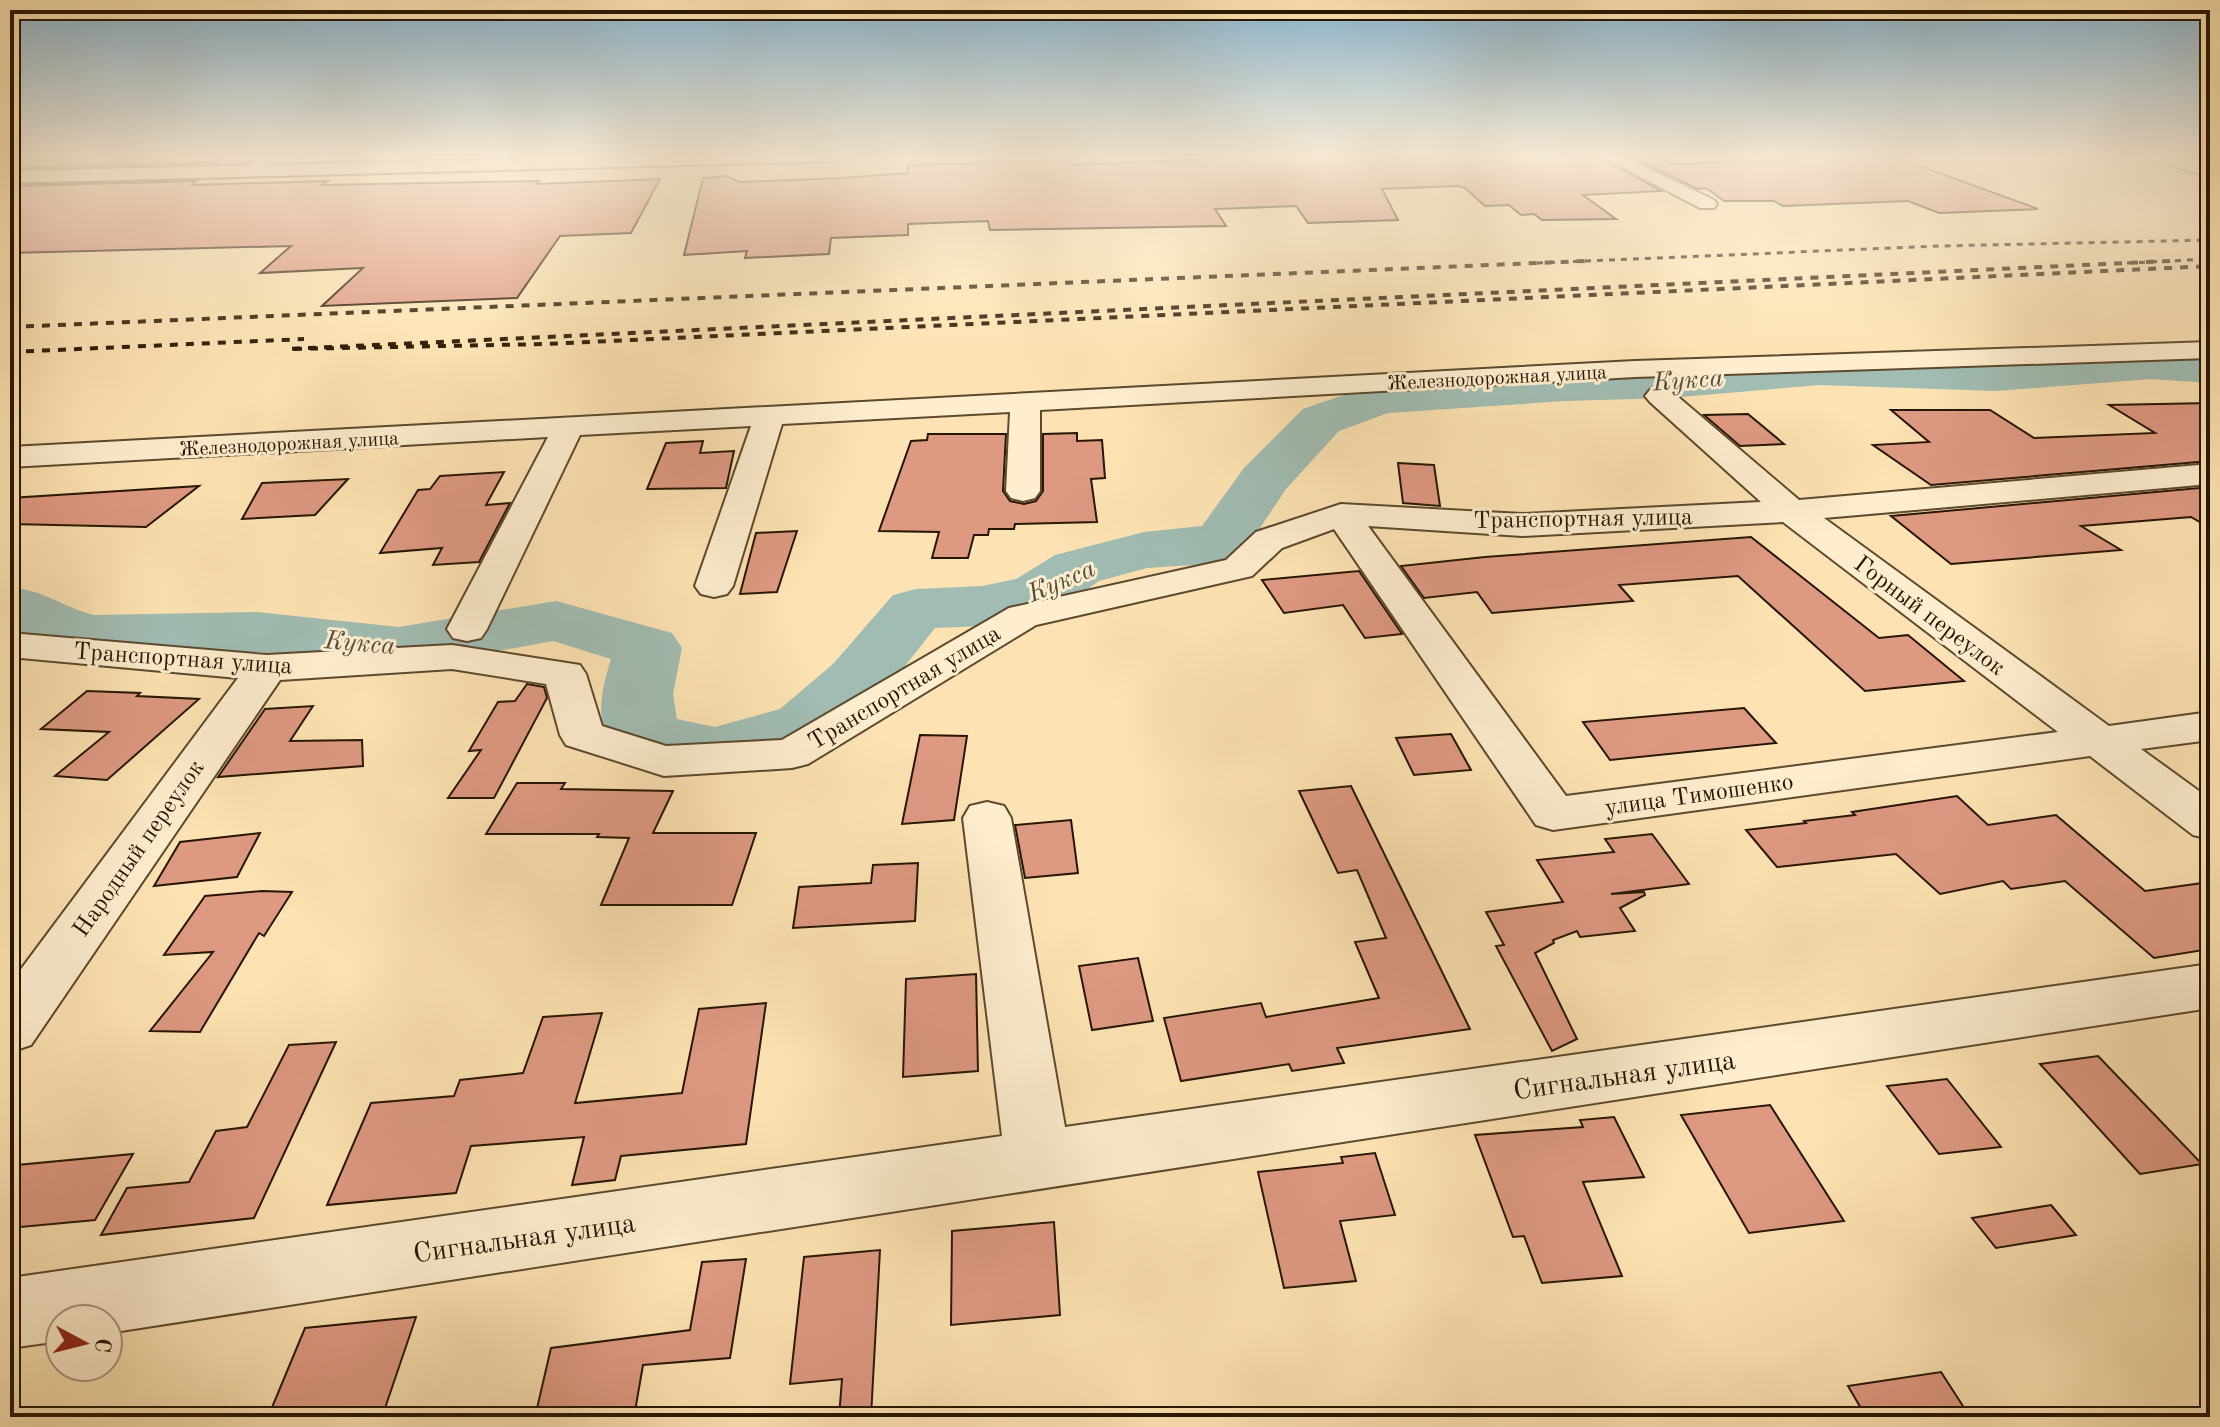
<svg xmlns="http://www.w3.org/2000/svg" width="2220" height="1427" viewBox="0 0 2220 1427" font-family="'Old Standard TT',serif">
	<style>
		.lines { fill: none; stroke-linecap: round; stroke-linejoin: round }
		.river { fill: #a1bdb3; fill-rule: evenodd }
		.building { fill: #de9983; stroke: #271601; stroke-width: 2 }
		.street-casing { stroke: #5c492e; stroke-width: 4 }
		.secondary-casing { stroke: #271601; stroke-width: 4 }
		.street { fill: #feedce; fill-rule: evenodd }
		.secondary { fill: #feedce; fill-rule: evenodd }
		.rail-far1 { stroke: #271601; stroke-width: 3; stroke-dasharray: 6 6; stroke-linecap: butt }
		.rail { stroke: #271601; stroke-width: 4; stroke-dasharray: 8 8; stroke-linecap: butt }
		.labels { text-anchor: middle; stroke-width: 6; stroke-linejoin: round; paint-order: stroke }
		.far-street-label { font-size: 20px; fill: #271601; stroke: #feedce }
		.street-label { font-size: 24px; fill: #271601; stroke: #feedce }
		.water-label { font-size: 26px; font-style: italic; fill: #52503f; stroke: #feedce }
		.near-street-label { font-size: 28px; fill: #271601; stroke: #feedce }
	</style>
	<rect width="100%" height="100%" fill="#fde3b3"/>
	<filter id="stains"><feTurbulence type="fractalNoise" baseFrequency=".0025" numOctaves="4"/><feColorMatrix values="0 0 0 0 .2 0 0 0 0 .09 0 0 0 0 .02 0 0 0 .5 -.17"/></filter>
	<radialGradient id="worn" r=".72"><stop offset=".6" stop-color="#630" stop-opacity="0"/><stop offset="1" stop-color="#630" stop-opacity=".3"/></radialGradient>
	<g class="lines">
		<path class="river" d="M2151,351l59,4v28l-59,-4 -156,12 -175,-6 -151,13 -104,3 -177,12 -49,18 -53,58 -42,63 -13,7 -22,5 -62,4 -48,13 -39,27 -78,18 -47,2 -52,66 -51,47 -116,34 -102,-24c-20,-30 -13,-59 -3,-92l-58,-18 -154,28 -142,-17 -163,3 -70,-17 -14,-9v-41c31,0 54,20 84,27l163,-3 142,15 157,-26 116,32 10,15 -9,46 4,25 38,8 65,-18 53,-45 60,-69 23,-6 66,-3 34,-7 39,-24 89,-23 58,-6 42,-58 59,-59 72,-25 190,-13 104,-1 151,-13 175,6z"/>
	</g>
	<g class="building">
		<polygon points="10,156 224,156 216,163 10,168"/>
		<polygon points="1223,156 1598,156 1661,191 1583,195 1616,219 1542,220 1534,214 1521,215 1509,205 1485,206 1465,188 1458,186 1382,189 1398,220 1308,223 1296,206 1215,209 1226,226 990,230 988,221 908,224 908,235 831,238 829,254 745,258 747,251 684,255 703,178 727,176 740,182 841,178 908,173 908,165 1072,160 1072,165 1225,158"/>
		<polygon points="1629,156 1657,156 1673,164 1893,156 2038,209 1939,213 1908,201 1783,206 1774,201 1724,201 1706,188 1698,189"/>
		<polygon points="660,179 631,233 560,236 517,298 322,306 363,268 260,273 291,246 10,253 10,186 196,181 192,185 328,181 322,185 539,181 537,184"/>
		<polygon points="2210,403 2210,461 1931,485 1873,445 1929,442 1891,410 1990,410 2034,438 2155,433 2109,405"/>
		<polygon points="1748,414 1784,444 1740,446 1704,415"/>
		<polygon points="1077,433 1077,441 1102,440 1105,478 1091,479 1097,522 1015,524 1014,529 989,529 988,535 974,535 968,558 932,558 939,532 879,531 911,441 927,440 928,434 1006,434 1003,491 1010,501 1024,504 1036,501 1043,491 1043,434"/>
		<polygon points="703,441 700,453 734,451 726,488 647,489 666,443"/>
		<polygon points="1398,463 1434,465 1440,506 1403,503"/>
		<polygon points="504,472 486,505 510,503 479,562 433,565 442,548 380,553 418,490 430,489 440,476"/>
		<polygon points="348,479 315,515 242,519 262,483"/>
		<polygon points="199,486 146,527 10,524 10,498"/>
		<polygon points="2210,487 2210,528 2191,517 2081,526 2121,550 1951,564 1891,516"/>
		<polygon points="797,531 777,592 740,594 756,533"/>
		<polygon points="1751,537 1879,638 1908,635 1964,681 1865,691 1738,576 1619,585 1633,601 1492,613 1477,592 1424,598 1401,566 1485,557"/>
		<polygon points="1359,571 1402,634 1365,638 1343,605 1284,613 1262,580"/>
		<polygon points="527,684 544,687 547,698 494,798 448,798 481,750 469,751 498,702 515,701"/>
		<polygon points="87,691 140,693 137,696 199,699 107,780 55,776 109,732 41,729"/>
		<polygon points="313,706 290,741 362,740 363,766 218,777 265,709"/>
		<polygon points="1744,708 1776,743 1610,760 1583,722"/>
		<polygon points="1451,734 1471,770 1414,775 1396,738"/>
		<polygon points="920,735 967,736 954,820 902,824"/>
		<polygon points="517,783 565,783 561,789 673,791 653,833 756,833 732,905 601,905 629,838 597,837 599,834 486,834"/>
		<polygon points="1351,786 1470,1029 1337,1048 1344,1063 1292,1071 1289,1064 1181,1081 1164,1018 1261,1003 1266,1017 1379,998 1355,942 1386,938 1357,870 1338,873 1299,791"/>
		<polygon points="1957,796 1988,825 2056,815 2145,891 2210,882 2210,949 2154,958 2065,881 2011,889 2003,881 1940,894 1896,854 1777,867 1746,830 1806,823 1804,821 1855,815 1852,812"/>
		<polygon points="1071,820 1078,873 1025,878 1015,825"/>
		<polygon points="260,833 237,877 154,886 180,842"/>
		<polygon points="1652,834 1689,884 1611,894 1644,892 1645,895 1620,908 1635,931 1580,937 1577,931 1553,940 1554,943 1535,953 1577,1039 1552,1051 1496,946 1504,945 1486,912 1563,902 1537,860 1614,852 1605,839"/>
		<polygon points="918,863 915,921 793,928 799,887 871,883 873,865"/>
		<polygon points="262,891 292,892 264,936 259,933 200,1032 150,1031 213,952 164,955 205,896"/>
		<polygon points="1138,958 1153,1021 1092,1030 1079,966"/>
		<polygon points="976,974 978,1071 903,1077 906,979"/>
		<polygon points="766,1003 746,1144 621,1156 615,1180 572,1185 584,1137 471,1146 456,1193 327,1205 371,1103 454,1096 460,1080 523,1073 543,1017 602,1013 575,1103 682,1093 699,1009"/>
		<polygon points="336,1042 254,1218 101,1235 127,1188 189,1182 216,1131 247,1127 289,1045"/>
		<polygon points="2098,1056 2202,1164 2140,1174 2040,1064"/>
		<polygon points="1947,1079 2001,1147 1939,1154 1887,1086"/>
		<polygon points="1770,1105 1844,1221 1749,1233 1681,1115"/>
		<polygon points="1614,1117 1644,1177 1583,1182 1622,1276 1542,1283 1524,1236 1513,1237 1475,1135 1583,1127 1580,1120"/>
		<polygon points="1375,1153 1395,1215 1340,1221 1356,1281 1284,1288 1258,1172 1343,1163 1341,1157"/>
		<polygon points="133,1154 95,1220 10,1228 10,1177 17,1165"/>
		<polygon points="2051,1205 2076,1235 1996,1248 1972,1218"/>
		<polygon points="1054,1222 1060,1315 951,1325 952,1231"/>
		<polygon points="880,1250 871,1417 839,1417 842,1379 790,1384 804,1257"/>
		<polygon points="746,1259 730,1358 643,1365 634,1417 535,1417 551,1348 690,1330 702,1262"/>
		<polygon points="416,1317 384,1411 323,1417 268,1417 305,1328"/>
		<polygon points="1941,1372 1970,1417 1866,1417 1848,1386"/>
	</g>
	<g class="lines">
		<defs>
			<g id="street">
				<polygon points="257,156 276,156 259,175 245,175 243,171"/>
				<polygon points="1601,156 1623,156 1714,200 1717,204 1714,208 1700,208"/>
				<polygon points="2149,156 2176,156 2210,165 2210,177 2152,160"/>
				<polygon points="2210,342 2210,358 1635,377 1040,410 1040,491 1035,498 1023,501 1011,498 1006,491 1010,412 782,424 733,586 727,594 714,597 701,594 695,586 751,426 580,435 487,629 481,638 467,641 453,638 447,629 548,437 10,467 10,447 1635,361"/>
				<path d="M1660,387l10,3 129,110 411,-36v20l-386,34 285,208 101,-14v28l-69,9 69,50v40l-17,-4 -103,-79 -537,74 -17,-5 -202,-296 -52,19 -30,28 -216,49 -228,139 -16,4 -128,8 -98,-31 -6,-10 -14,-51 -94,-15 -172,11 -249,365 -21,7v-68l228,-306 -228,-21v-24l257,22 185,-10 128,20 6,9 16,52 64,20 116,-6 227,-132 217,-48 30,-28 85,-28 181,10 239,-12 -111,-100 -5,-6 5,-6zM1783,522l275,210 -492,64 -198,-270 154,10z"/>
				<polygon points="987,802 1004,806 1011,818 1065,1127 2210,964 2210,1008 108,1333 108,1319 60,1319 60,1341 10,1348 10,1278 1002,1136 963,818 970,806"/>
			</g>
			<polygon id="secondary" points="643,156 852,156 843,161 10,183 10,171"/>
		</defs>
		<use href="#street" class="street-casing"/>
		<use href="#secondary" class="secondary-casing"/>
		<use href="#street" class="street"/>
		<use href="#secondary" class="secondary"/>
		<g class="rail-far1">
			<polyline points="1537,263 1940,246 2210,240"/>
			<polyline points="2127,263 2210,259"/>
		</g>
		<g class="rail">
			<polyline points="2170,261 289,349 546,344 2210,266"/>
			<polyline points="10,327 1585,261"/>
			<polyline points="10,352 304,339"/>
		</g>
	</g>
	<linearGradient id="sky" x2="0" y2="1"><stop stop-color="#8bb8d3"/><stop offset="0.44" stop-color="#fef2dd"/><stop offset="1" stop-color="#fef2dd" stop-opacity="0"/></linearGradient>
	<rect width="2220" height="355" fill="url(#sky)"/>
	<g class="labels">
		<g class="far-street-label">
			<text transform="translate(1497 377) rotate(-3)" y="7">Железнодорожная улица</text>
			<text transform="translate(289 443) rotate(-3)" y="7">Железнодорожная улица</text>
		</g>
		<g class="street-label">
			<text transform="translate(1583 518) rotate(-1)" y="8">Транспортная улица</text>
			<text transform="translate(1930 615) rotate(37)" y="8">Горный переулок</text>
			<text transform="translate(183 658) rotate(4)" y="8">Транспортная улица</text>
			<text transform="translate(904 687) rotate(-31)" y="8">Транспортная улица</text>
			<text transform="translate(1699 794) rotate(-8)" y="8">улица Тимошенко</text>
			<text transform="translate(138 848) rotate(-55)" y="8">Народный переулок</text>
		</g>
		<g class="water-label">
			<text transform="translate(1688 379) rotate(-4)" y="9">Кукса</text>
			<text transform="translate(1061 580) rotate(-23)" y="9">Кукса</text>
			<text transform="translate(360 642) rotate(5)" y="9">Кукса</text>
		</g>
		<g class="near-street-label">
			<text transform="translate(1624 1074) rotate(-8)" y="10">Сигнальная улица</text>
			<text transform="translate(524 1237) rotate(-8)" y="10">Сигнальная улица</text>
		</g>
	</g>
	<rect width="2220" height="1427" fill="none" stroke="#fde3b3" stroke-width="40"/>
	<rect x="12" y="12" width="2196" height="1403" fill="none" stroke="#271601" stroke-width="4"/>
	<rect x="20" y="20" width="2180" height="1387" fill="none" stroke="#271601" stroke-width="2"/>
	<g transform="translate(84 1343) rotate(97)"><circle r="38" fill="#feedce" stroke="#a8977c" stroke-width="2"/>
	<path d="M0-6L14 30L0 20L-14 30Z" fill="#8f2418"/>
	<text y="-12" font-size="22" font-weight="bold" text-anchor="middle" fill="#271601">С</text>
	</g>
	<rect width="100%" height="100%" filter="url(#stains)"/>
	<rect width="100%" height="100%" fill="url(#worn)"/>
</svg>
